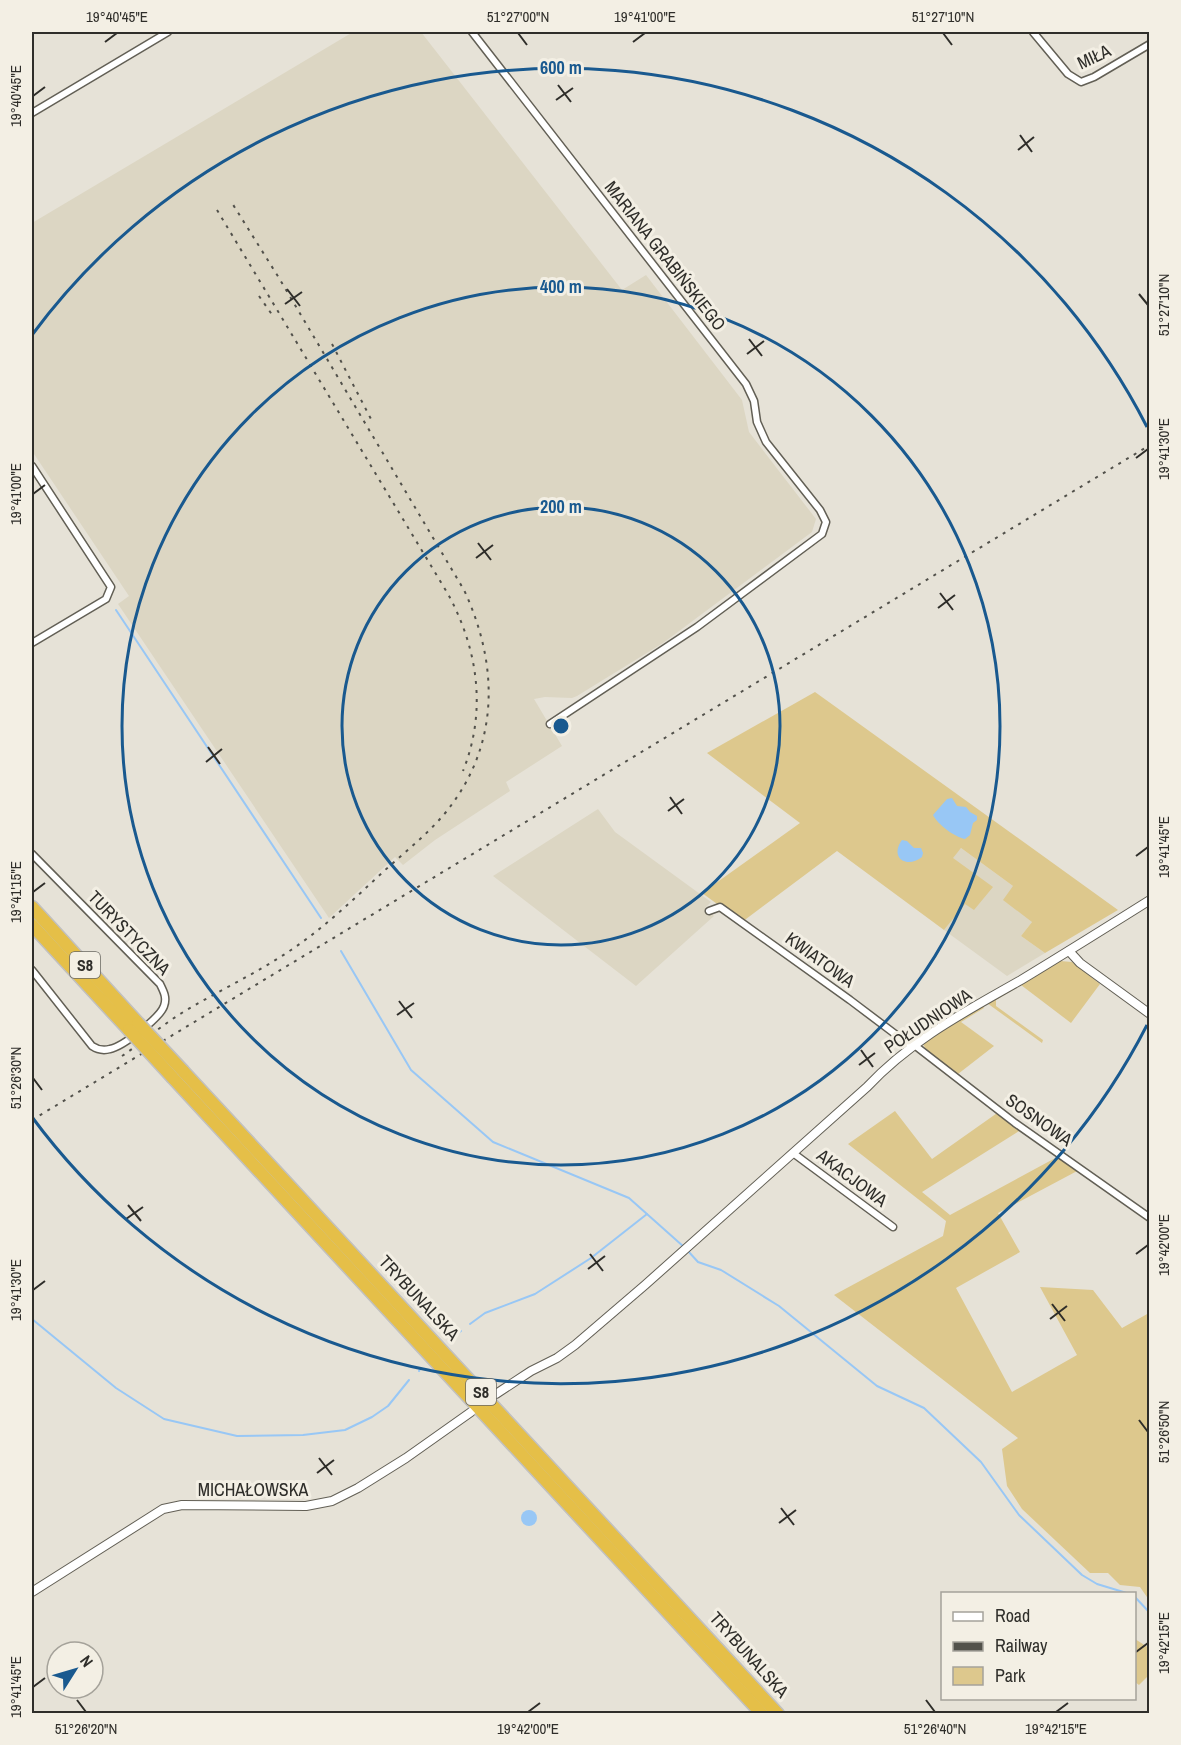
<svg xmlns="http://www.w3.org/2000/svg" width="1181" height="1745" viewBox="0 0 1181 1745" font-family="'Archivo Narrow',sans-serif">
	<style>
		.built { fill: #dcd6c3 }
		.green { fill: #ddc88d }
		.water { fill: #98c7f5 }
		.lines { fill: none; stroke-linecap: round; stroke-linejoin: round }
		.stream { stroke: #98c7f5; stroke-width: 2 }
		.minor-casing { stroke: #625f55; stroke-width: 9 }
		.tertiary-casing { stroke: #625f55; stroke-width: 10 }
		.motorway-casing { stroke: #c1c0bf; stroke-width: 15 }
		.minor { stroke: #fff; stroke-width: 6 }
		.tertiary { stroke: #fff; stroke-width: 8 }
		.motorway { stroke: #e5bf48; stroke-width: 12 }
		.rail { stroke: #52514b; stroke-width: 2; stroke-dasharray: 3 6; stroke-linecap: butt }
		.motorway-bridge-casing { stroke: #c1c0bf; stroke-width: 15; stroke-linecap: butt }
		.motorway-bridge { stroke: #e5bf48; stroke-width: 12 }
		.ticks { fill: none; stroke: #2f2e2a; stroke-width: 2 }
		.ring { fill: none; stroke: #19598f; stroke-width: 3 }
		.labels { text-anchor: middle; stroke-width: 6; stroke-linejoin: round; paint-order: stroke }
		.shield { fill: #f3efe4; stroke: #6a6862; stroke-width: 1.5 }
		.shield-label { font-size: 16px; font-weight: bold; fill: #2f2e2a }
		.street-label { font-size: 18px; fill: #2f2e2a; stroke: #f3efe4 }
		.centre { fill: #19598f; stroke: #f3efe4; stroke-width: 3 }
		.ring-label { font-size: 18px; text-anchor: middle; font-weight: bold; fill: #19598f; stroke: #f3efe4; stroke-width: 6; stroke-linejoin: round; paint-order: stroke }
		.neatline { fill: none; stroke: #2f2e2a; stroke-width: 2 }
		.ticks-label { font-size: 15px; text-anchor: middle; fill: #2f2e2a }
	</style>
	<rect width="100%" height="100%" fill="#e6e2d7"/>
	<g class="built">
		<polygon points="353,32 421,32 622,290 646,275 742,400 749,432 816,519 812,532 663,643 577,696 572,698 545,697 534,699 562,746 506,782 510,791 435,840 403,865 395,857 329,918 118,604 129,596 32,451 32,223"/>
		<polygon points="598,809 615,832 711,902 705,908 714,916 636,986 493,876"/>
		<polygon points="961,848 1013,886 1032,922 1021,936 1045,953 1007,976 944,930 965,903 952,857"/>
	</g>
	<g class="green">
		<polygon points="815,692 1118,910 1045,953 1021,936 1032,922 1003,900 1013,886 961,848 953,858 993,887 974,910 965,904 944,930 837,851 742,922 702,893 800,823 707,753"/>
		<polygon points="1060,961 1072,962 1100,984 1071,1023 1021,985 996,1000 996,1006 1043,1040 1042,1043 987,1003 1020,983 1021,985"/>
		<polygon points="982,1005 984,1008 961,1022 994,1046 958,1074 927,1051 923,1044 925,1039"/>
		<polygon points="895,1111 932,1159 1000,1111 1019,1125 1019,1131 922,1192 950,1215 1059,1156 1079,1170 998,1213 1020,1252 956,1288 1012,1392 1077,1355 1040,1287 1093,1290 1122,1328 1149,1313 1149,1600 1140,1587 1120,1585 1108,1573 1090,1573 1022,1509 1007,1486 1002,1449 1018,1438 834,1295 943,1236 946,1221 848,1144"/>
		<polygon points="1135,1639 1149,1648 1149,1675 1139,1685 1135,1682"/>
	</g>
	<g class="water">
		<path d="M952,798l5,8 9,1 4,5 7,4v4l-4,3 -3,12 -5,4c-10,-2 -27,-14 -32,-24l14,-16z"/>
		<path d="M902,840l5,1 7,7h7l2,5 -1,4c-15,12 -33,1 -20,-17z"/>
		<circle cx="529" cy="1518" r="8"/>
	</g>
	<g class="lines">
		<g class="stream">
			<polyline points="116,610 321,918"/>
			<polyline points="341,951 411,1070 493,1142 629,1198 684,1247"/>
			<polyline points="688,1251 698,1262 721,1270 779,1306 877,1386 924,1408 981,1462 1019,1515 1082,1575 1097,1584 1130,1594"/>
			<polyline points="32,1319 116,1388 164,1419 237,1436 303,1435 345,1430 372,1417 388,1406 409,1380"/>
			<polyline points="470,1324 485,1313 535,1294 591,1258 647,1214"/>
			<polyline points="457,1334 461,1331"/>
			<polyline points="419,1371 420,1369"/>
			<polyline points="1134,1596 1150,1613"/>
		</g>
		<defs>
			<g id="minor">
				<polyline points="472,32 746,384 754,401 757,422 766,442 820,510 826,522 822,534 697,627 550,724"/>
				<polyline points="1033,32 1068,74 1081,82 1094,77 1150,44"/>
				<polyline points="32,113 168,32"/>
				<polyline points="32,466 111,587 106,599 32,643"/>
				<path d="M32,854l128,130c4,8 7,14 4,22 -4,12 -42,41 -54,43 -7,2 -12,1 -18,-3l-60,-76"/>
				<polyline points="709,911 720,907 850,1000 911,1046"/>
				<polyline points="913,1044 1015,1123 1150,1218"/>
				<polyline points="793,1153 893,1227"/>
			</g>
			<g id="tertiary">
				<polyline points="1069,951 1080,963 1150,1014"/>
				<path d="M496,1394l35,-23 26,-13 18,-13 70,-60 222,-198c45,-48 98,-75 154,-107 43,-26 86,-53 129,-80"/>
				<polyline points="32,1592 163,1509 182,1505 306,1506 332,1501 358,1488 406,1458 471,1412"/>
			</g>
			<g id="motorway">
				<polyline points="32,907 138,1023"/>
				<polyline points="32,925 129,1030"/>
				<polyline points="183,1071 778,1714"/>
				<polyline points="173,1078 762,1714"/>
			</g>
		</defs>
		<use href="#minor" class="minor-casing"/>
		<use href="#tertiary" class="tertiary-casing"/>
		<use href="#motorway" class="motorway-casing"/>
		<use href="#minor" class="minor"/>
		<use href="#tertiary" class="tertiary"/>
		<use href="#motorway" class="motorway"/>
		<g class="rail">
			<path d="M217,210l231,384c30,55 39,117 15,177"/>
			<polyline points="259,296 273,316"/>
			<polyline points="332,344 372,421"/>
			<path d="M122,1056c21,-14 41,-32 63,-45 35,-21 72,-38 106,-61 34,-23 63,-51 93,-79 21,-19 44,-37 62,-59 54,-67 53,-147 18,-222l-185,-312 -47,-75"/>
			<polyline points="32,1120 1150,445"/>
		</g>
		<defs>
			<g id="motorway-bridge">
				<polyline points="138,1023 183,1071"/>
				<polyline points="129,1030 173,1078"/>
			</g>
		</defs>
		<use href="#motorway-bridge" class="motorway-bridge-casing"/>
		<use href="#motorway-bridge" class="motorway-bridge"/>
	</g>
	<path class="ticks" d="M518,33l9,12M943,33l9,12M105,42l12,-9M633,42l12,-9M558,85l13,17M33,96l12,-9M556,100l17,-12M1020,135l12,17M1018,150l16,-13M287,289l13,17M1139,294l9,11M285,304l17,-12M749,339l13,17M747,354l17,-13M1136,458l12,-9M33,494l12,-9M478,543l13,17M476,558l17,-13M940,593l13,17M938,608l17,-13M208,747l12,17M206,762l16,-13M670,797l12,17M668,811l16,-12M1136,856l12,-9M33,892l12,-9M399,1001l13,17M397,1015l17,-12M861,1050l12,17M859,1065l16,-12M33,1078l9,12M128,1205l13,16M126,1219l17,-12M590,1254l13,17M1136,1254l12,-9M588,1269l17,-13M33,1290l12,-9M1052,1304l13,17M1050,1319l17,-13M1139,1420l9,12M319,1458l13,17M317,1473l17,-13M781,1508l13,17M779,1523l17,-13M1136,1652l12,-9M33,1687l12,-9M77,1700l9,12M926,1700l9,12M528,1712l12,-9M1056,1712l12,-9"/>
	<g class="ring">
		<circle cx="561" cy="726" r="219"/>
		<circle cx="561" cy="726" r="439"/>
		<path d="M1147 1025A658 658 0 0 1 32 1117M32 335A658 658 0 0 1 1147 427"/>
	</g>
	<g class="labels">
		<g class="shield">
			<rect x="70" y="952" width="30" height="26" rx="4.5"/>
			<rect x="466" y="1379" width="30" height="26" rx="4.5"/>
		</g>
		<g class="shield-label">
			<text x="85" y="971">S8</text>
			<text x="481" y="1398">S8</text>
		</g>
		<g class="street-label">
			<text transform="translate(1094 57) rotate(-25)" y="6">MIŁA</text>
			<text transform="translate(665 256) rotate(52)" y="6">MARIANA GRABIŃSKIEGO</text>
			<text transform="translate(129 933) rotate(46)" y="6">TURYSTYCZNA</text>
			<text transform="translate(820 960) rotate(36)" y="6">KWIATOWA</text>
			<text transform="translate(928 1021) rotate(-34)" y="6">POŁUDNIOWA</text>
			<text transform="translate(1039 1120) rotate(35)" y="6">SOSNOWA</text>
			<text transform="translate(852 1178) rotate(37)" y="6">AKACJOWA</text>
			<text transform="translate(419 1298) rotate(47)" y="6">TRYBUNALSKA</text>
			<text x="253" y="1496">MICHAŁOWSKA</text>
			<text transform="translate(749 1655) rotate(48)" y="6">TRYBUNALSKA</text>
		</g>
	</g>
	<circle cx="561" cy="726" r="9" class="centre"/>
	<g class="ring-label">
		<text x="561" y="74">600 m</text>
		<text x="561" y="293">400 m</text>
		<text x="561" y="513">200 m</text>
	</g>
	<rect width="1181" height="1745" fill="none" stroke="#f3efe4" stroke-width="66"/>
	<rect x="941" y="1592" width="195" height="108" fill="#f3efe4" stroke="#a5a29a" stroke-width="1.5"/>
	<rect x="953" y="1612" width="30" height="9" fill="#ffffff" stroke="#a5a29a" stroke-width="1.5"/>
	<text x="995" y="1622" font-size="18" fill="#2f2e2a">Road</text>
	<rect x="953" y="1642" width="30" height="9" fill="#52514b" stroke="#a5a29a" stroke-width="1.5"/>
	<text x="995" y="1652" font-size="18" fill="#2f2e2a">Railway</text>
	<rect x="953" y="1667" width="30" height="18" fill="#ddc88d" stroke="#a5a29a" stroke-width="1.5"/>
	<text x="995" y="1682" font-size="18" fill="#2f2e2a">Park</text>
	<g transform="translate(75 1670) rotate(53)"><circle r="28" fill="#f3efe4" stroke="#a5a29a" stroke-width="1.5"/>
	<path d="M0-4.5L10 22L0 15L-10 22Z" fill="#19598f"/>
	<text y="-9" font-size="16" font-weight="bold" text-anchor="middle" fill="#2f2e2a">N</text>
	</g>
	<rect x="33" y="33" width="1115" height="1679" class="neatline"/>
	<g class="ticks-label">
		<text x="117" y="22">19°40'45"E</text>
		<text x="518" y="22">51°27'00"N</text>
		<text x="645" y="22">19°41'00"E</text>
		<text x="943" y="22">51°27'10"N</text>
		<text transform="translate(16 96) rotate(-90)" y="5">19°40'45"E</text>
		<text transform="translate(1164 305) rotate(-90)" y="5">51°27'10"N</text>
		<text transform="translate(1164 449) rotate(-90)" y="5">19°41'30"E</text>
		<text transform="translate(16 494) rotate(-90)" y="5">19°41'00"E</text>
		<text transform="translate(1164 847) rotate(-90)" y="5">19°41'45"E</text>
		<text transform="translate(16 892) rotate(-90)" y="5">19°41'15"E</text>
		<text transform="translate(16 1078) rotate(-90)" y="5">51°26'30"N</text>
		<text transform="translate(1164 1245) rotate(-90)" y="5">19°42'00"E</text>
		<text transform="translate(16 1290) rotate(-90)" y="5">19°41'30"E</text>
		<text transform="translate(1164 1432) rotate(-90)" y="5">51°26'50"N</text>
		<text transform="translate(1164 1643) rotate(-90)" y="5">19°42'15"E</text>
		<text transform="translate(16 1687) rotate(-90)" y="5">19°41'45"E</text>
		<text x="86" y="1734">51°26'20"N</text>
		<text x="528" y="1734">19°42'00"E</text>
		<text x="935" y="1734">51°26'40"N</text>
		<text x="1056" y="1734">19°42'15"E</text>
	</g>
</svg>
